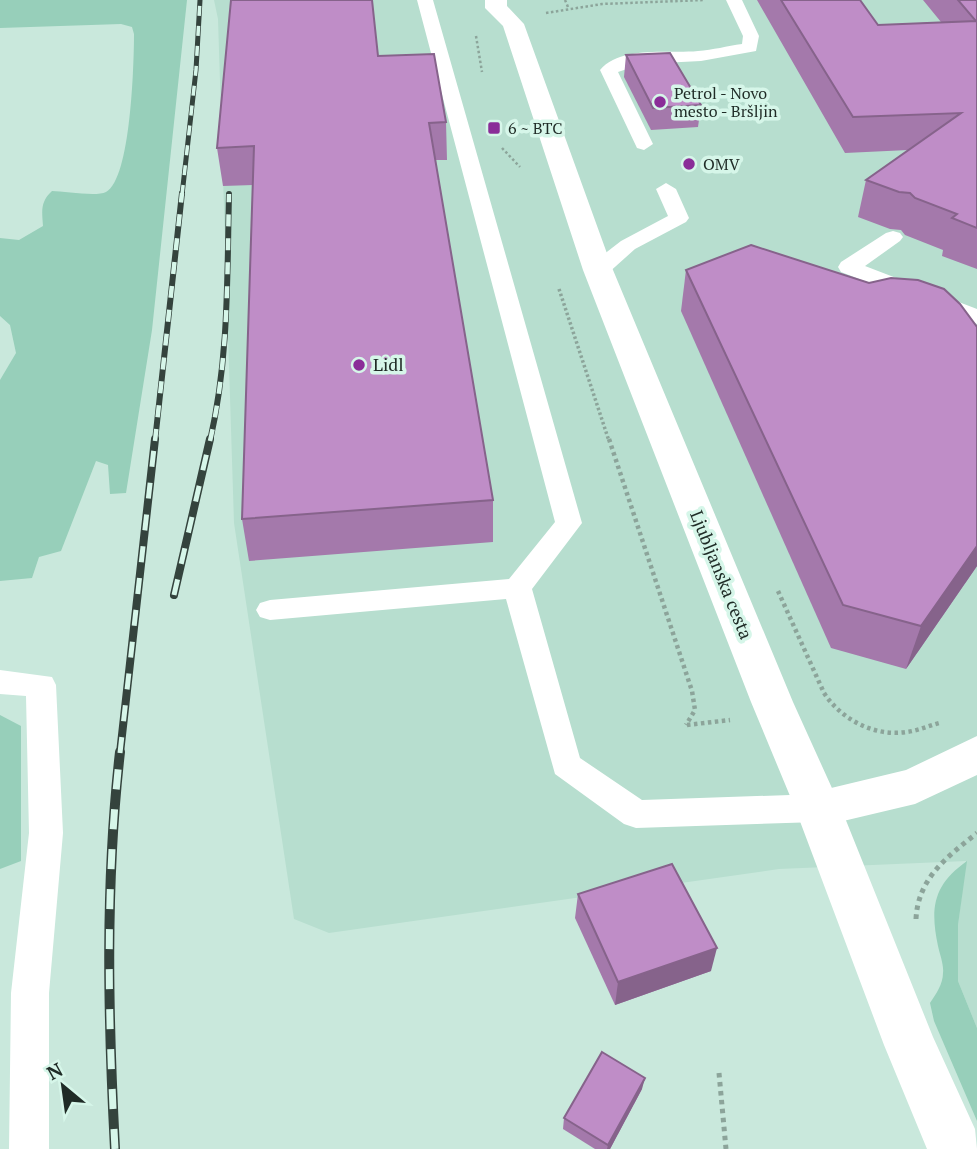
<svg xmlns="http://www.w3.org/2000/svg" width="977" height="1149" viewBox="0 0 977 1149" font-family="'PT Serif',serif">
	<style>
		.built { fill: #b7decf }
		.green { fill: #97cfba }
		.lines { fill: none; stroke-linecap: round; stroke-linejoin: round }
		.path-far3 { stroke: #8ca49a; stroke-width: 2.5; stroke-dasharray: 2.5 2.5; stroke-linecap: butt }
		.path-far2 { stroke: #8ca49a; stroke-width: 3.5; stroke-dasharray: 2.5 2.5; stroke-linecap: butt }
		.path-far1 { stroke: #8ca49a; stroke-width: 4.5; stroke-dasharray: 3.5 3.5; stroke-linecap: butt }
		.path { stroke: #8ca49a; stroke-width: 5; stroke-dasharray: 4.5 4.5; stroke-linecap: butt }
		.service { fill: #fff; fill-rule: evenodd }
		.minor { fill: #fff; fill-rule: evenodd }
		.secondary { fill: #fff; fill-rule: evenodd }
		.rail-far3-casing { stroke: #34433d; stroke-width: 5 }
		.rail-far2-casing { stroke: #34433d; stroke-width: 6 }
		.rail-far1-casing { stroke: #34433d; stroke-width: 8 }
		.rail-casing { stroke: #34433d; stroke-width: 10 }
		.rail-far3 { stroke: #d6f6e9; stroke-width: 3.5; stroke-dasharray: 10; stroke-linecap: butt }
		.rail-far2 { stroke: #d6f6e9; stroke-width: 4.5; stroke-dasharray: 12; stroke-linecap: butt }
		.rail-far1 { stroke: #d6f6e9; stroke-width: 5; stroke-dasharray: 16; stroke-linecap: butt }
		.rail { stroke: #d6f6e9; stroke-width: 7; stroke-dasharray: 20; stroke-linecap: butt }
		.wall { fill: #a479ab }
		.shaded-wall { fill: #86638b }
		.building { fill: #bf8dc7; stroke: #86638b; stroke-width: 2 }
		.poi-dot { fill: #8a2d98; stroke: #d6f6e9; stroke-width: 2.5 }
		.labels { text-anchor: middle; stroke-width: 7; stroke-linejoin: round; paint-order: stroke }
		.far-poi-label { font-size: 16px; fill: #1f2b26; stroke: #d6f6e9; text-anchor: start }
		.poi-label { font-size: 18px; fill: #1f2b26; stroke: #d6f6e9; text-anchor: start }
		.street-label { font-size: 18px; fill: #1f2b26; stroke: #d6f6e9 }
	</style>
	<rect width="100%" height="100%" fill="#c9e8dc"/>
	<polygon class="built" points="214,0 977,0 977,1028 958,981 958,925 966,861 779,869 329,933 294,919 234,523 218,19"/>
	<g class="green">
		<path d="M0,0h187l-35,330 -26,163 -16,1 -2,-29 -12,-4 -35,90 -22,6 -7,21 -32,3v-201l16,-27 -6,-28 -10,-9v-78l19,2 24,-14c-1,-15 -3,-24 9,-35 12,0 44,6 54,1 25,-13 28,-129 28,-158l-2,-7 -11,-3 -121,4z"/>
		<polygon points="0,715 21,726 21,861 0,869"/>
		<path d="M967,861l-9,64v56l19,47v93l-43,-100 -4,-18c6,-9 13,-19 13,-30 1,-8 -3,-18 -5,-27 -8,-38 -5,-61 29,-85z"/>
	</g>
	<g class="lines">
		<g class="path-far3">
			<polyline points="565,0 568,7"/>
			<polyline points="546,13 602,4 704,0"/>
			<polyline points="476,36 482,72"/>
			<polyline points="502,148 520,167"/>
		</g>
		<polyline class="path-far2" points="559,289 609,441"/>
		<g class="path-far1">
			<polyline points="609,439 692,691 695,710 686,725"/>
			<path d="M778,591l46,102c17,26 50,44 82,39 11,-1 22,-6 33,-9"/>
			<polyline points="687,725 730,720"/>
		</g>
		<g class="path">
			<path d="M916,919c2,-41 31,-62 61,-86"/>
			<polyline points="719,1073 726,1149"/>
		</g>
		<g class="service">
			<polygon points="417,0 433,0 582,523 532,589 580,758 642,800 818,794 830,798 835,808 830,818 818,822 636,828 624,824 555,774 506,599 270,620 260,617 256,610 260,603 270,600 509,579 555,522"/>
			<path d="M726,0h16l17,36 -3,15 -55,10 -59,3 -24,8 35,72 -9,6 -7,-2 -37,-78c21,-25 69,-16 98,-19 15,-1 29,-5 44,-7l1,-8z"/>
			<polygon points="666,183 676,189 689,218 686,222 635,249 606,275 590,275 587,270 590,265 621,241 668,216 656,189"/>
			<polygon points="893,231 900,233 903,237 900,241 865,266 977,309 977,324 841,272 838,267 841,262 886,233"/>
			<polygon points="0,670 52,677 56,685 63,833 49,993 49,1149 9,1149 11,993 29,833 26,696 0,694"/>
		</g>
		<polygon class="minor" points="977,736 977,775 915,804 818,827 802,821 795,808 802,795 906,770"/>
		<polygon class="secondary" points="485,0 507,0 507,6 524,24 613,270 793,702 841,808 933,1037 975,1129 977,1149 927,1149 884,1045 795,808 751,702 583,270 503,26 485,8"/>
		<defs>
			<polyline id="rail-far3" points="182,195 196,70 200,0"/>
			<g id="rail-far2">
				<polyline points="155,441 182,193"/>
				<path d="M210,441c19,-83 17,-163 19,-247"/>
			</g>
			<g id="rail-far1">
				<polyline points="174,595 210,439"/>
				<polyline points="120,753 155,439"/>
			</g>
			<path id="rail" d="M115,1149c-7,-133 -10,-265 5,-397"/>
		</defs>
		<use href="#rail-far3" class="rail-far3-casing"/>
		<use href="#rail-far2" class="rail-far2-casing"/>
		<use href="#rail-far1" class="rail-far1-casing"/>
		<use href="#rail" class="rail-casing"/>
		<use href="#rail-far3" class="rail-far3"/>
		<use href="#rail-far2" class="rail-far2"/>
		<use href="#rail-far1" class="rail-far1"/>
		<use href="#rail" class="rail"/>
	</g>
	<g class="wall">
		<polygon points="757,0 860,0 878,25 941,22 923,0 977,0 977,269 942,256 943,250 905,235 901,230 890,229 858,217 866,180 908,150 845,153"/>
		<polygon points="626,55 701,105 698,127 651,130 624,77"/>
		<polygon points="378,56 446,122 447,160 435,160 493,500 493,542 249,561 242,519 253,185 223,186 217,148"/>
		<polygon points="686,270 869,283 977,327 977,566 906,669 831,648 681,311"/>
		<polygon points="578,894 711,971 615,1005 575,918"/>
		<polygon points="642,1089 610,1149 595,1149 563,1129 564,1118"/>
	</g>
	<g class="shaded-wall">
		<polygon points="977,546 977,566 906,669 921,626"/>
		<polygon points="717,948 711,971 615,1005 618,982"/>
		<polygon points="645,1078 642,1089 610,1149 607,1149 608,1145"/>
	</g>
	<g class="building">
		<polygon points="231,0 372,0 378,56 434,54 446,122 429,123 493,500 242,519 254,146 217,148"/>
		<polygon points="781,0 860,0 878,25 976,21 958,0 977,0 977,228 952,218 957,214 915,198 910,193 899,192 866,180 961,113 853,117"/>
		<polygon points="670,53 701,105 653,108 626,55"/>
		<polygon points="751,245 869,283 891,278 918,280 944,289 960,304 977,327 977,546 921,626 843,605 686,270"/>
		<polygon points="672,864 717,948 618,982 578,894"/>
		<polygon points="602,1052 645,1078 608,1145 564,1118"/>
	</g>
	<g class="poi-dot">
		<circle cx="660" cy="102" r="7"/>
		<rect x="487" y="121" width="14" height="14" rx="3.5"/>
		<circle cx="689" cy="164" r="7"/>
		<circle cx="359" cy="365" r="7"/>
	</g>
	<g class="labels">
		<g class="far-poi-label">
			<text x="674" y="99">Petrol - Novo<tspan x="674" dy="18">mesto - Bršljin</tspan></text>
			<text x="508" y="134">6 ~ BTC</text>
			<text x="703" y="170">OMV</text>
		</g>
		<g class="poi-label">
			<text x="373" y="371">Lidl</text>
		</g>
		<g class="street-label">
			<text transform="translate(721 575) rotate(68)" y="6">Ljubljanska cesta</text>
		</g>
	</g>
	<g transform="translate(63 1086) rotate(331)" stroke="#d6f6e9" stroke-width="5" paint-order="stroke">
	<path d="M0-5L12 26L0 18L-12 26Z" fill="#1f2b26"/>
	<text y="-10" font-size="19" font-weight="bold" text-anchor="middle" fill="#1f2b26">N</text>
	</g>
</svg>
